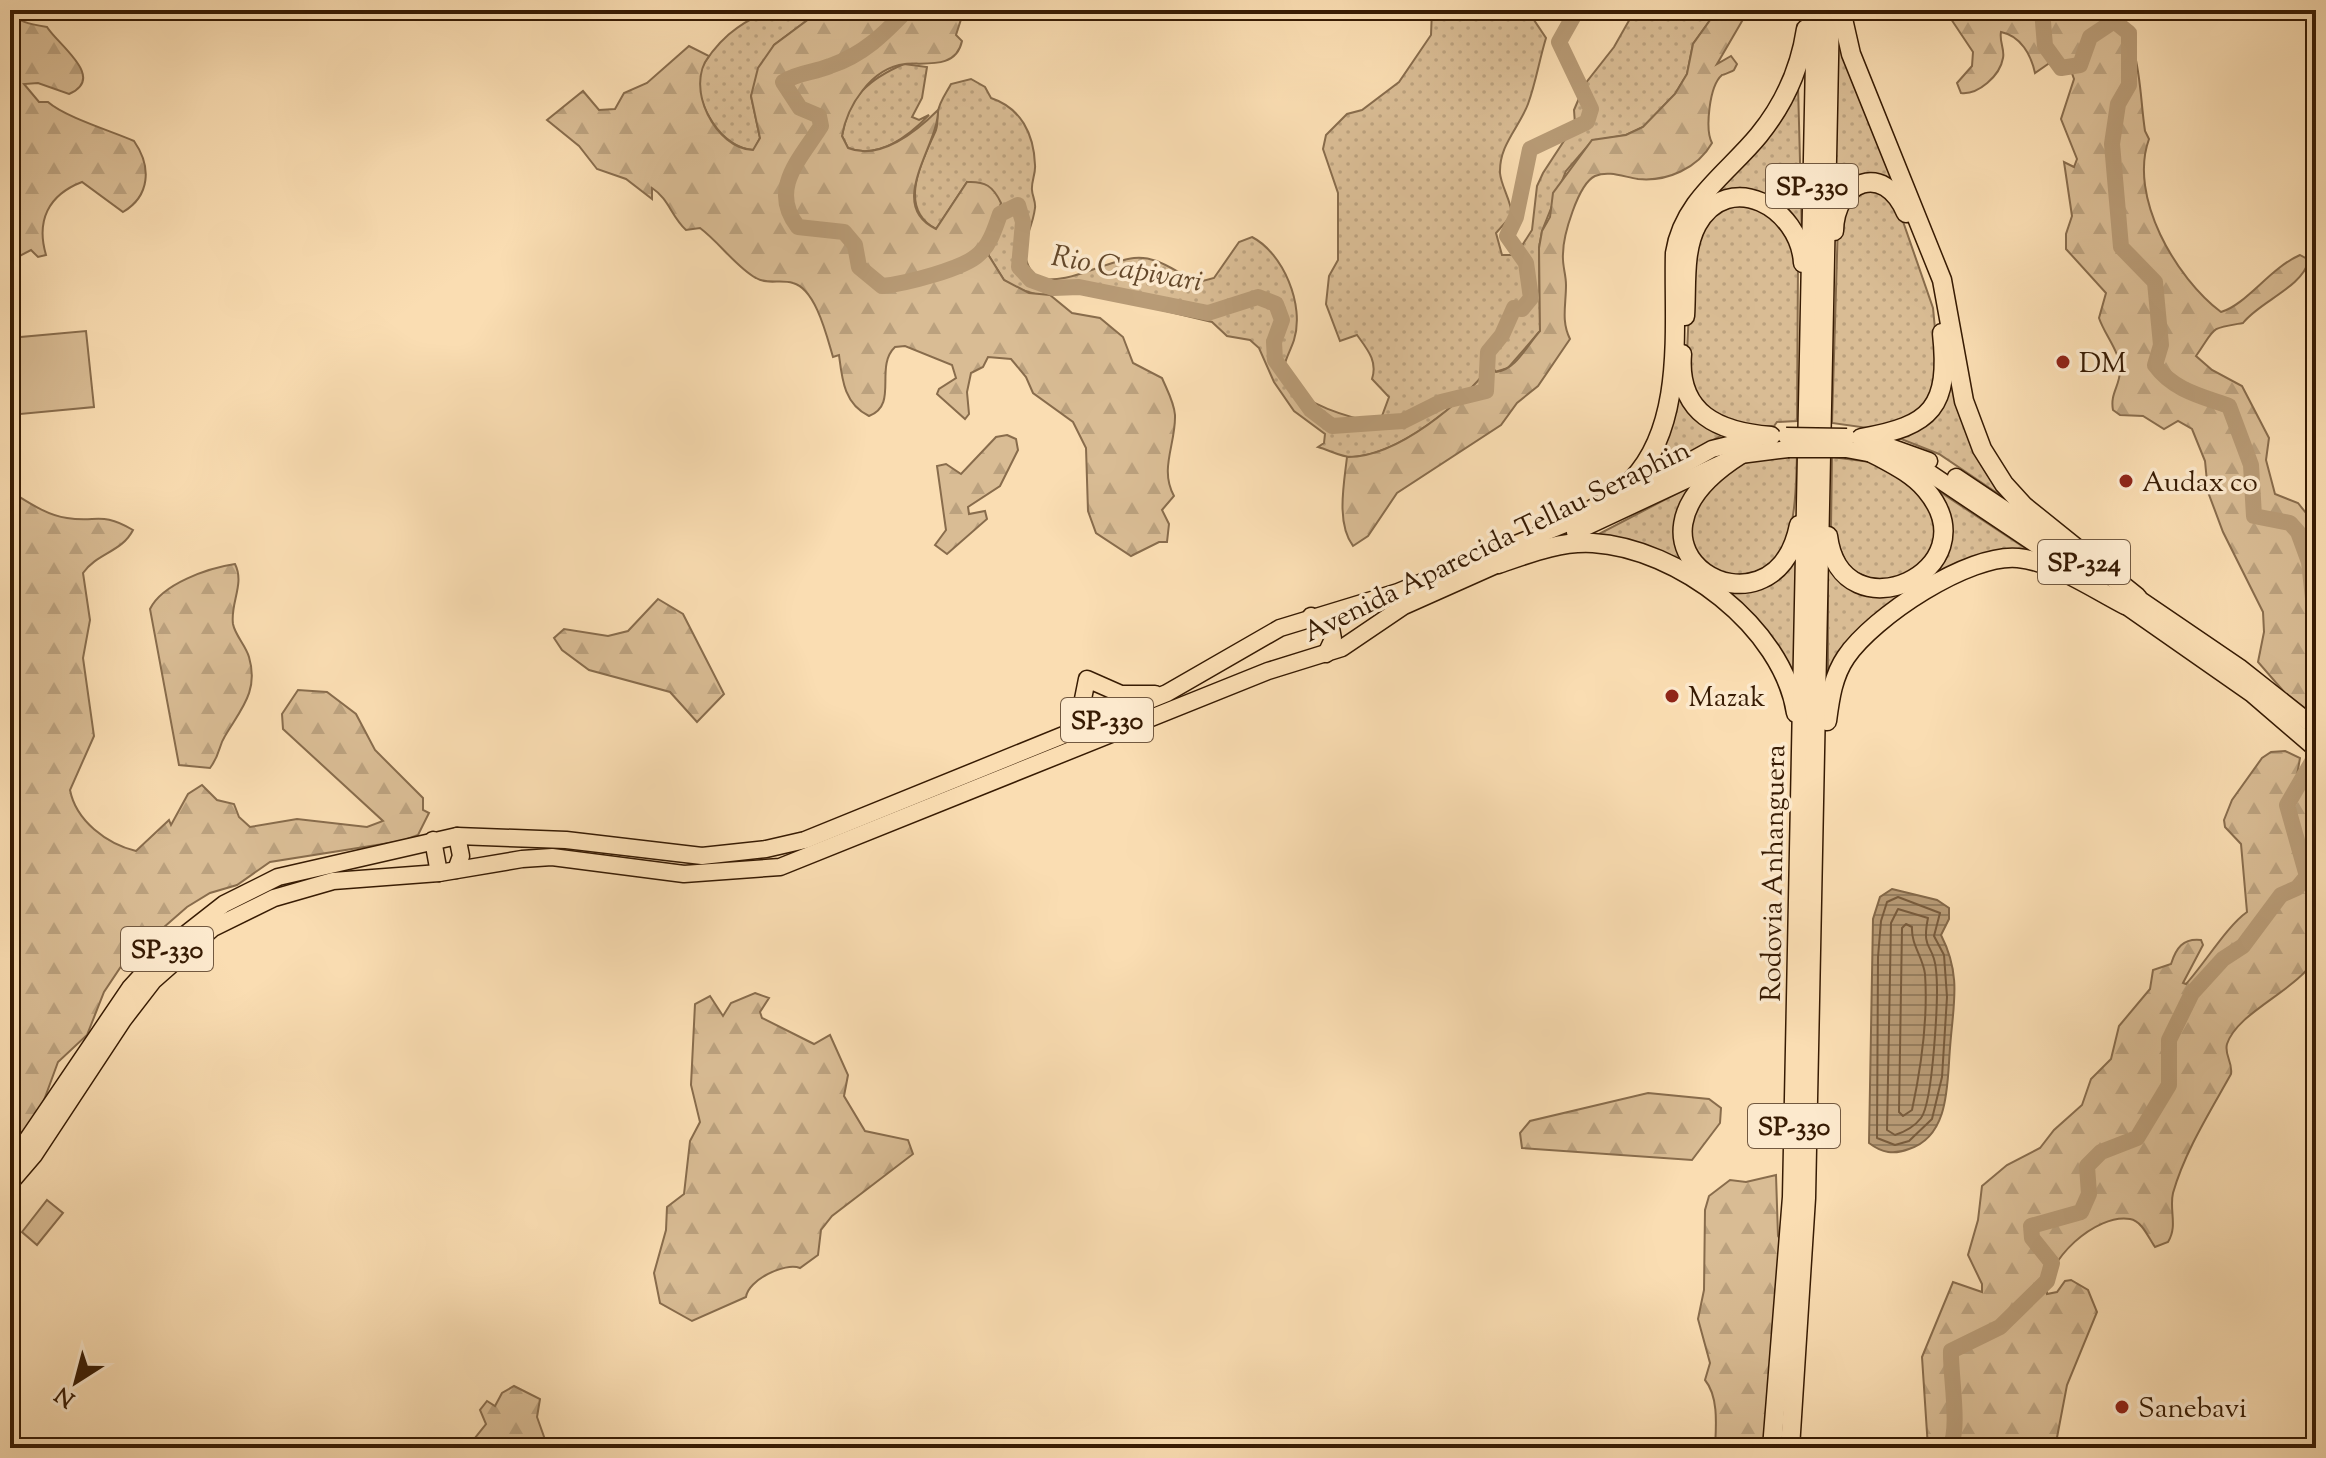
<svg xmlns="http://www.w3.org/2000/svg" width="2326" height="1458" viewBox="0 0 2326 1458" font-family="'Sorts Mill Goudy',serif">
	<style>
		.grass { fill: url(#grass-dots); stroke: #886c4c; stroke-width: 2 }
		.forest { fill: url(#forest-firs); stroke: #886c4c; stroke-width: 2 }
		.park { fill: #d9bc94; stroke: #886c4c; stroke-width: 2 }
		.water { fill: url(#water-rules); stroke: #846848; stroke-width: 2 }
		.lines { fill: none; stroke-linecap: round; stroke-linejoin: round }
		.shore { stroke: #785b3c; stroke-width: 2 }
		.river { stroke: #b89b76; stroke-width: 16 }
		.primary-casing { stroke: #371b03; stroke-width: 19 }
		.trunk-casing { stroke: #371b03; stroke-width: 19 }
		.motorway-casing { stroke: #371b03; stroke-width: 21 }
		.primary { stroke: #faddb2; stroke-width: 16 }
		.trunk { stroke: #faddb2; stroke-width: 16 }
		.motorway { stroke: #faddb2; stroke-width: 18 }
		.trunk-bridge-casing { stroke: #371b03; stroke-width: 19; stroke-linecap: butt }
		.trunk-bridge { stroke: #faddb2; stroke-width: 16 }
		.poi-dot { fill: #8f2418; stroke: #fce9cd; stroke-width: 3 }
		.labels { text-anchor: middle; stroke-width: 7; stroke-linejoin: round; paint-order: stroke }
		.shield { fill: #fce9cd; stroke: #725940; stroke-width: 2 }
		.shield-label { font-size: 26px; font-weight: bold; fill: #371b03 }
		.poi-label { font-size: 28px; fill: #371b03; stroke: #fce9cd; text-anchor: start }
		.street-label { font-size: 28px; fill: #371b03; stroke: #fce9cd }
		.water-label { font-size: 30px; font-style: italic; fill: #64482b; stroke: #fce9cd }
	</style>
	<defs>
		<pattern id="grass-dots" width="8" height="8" patternUnits="userSpaceOnUse" patternTransform="scale(2)"><rect width="8" height="8" fill="#d9bc94"/><path d="M2 2h.1M6 6h.1" fill="none" stroke="#bba17e" stroke-width="1.8" stroke-linecap="round"/></pattern>
		<pattern id="forest-firs" width="22" height="20" patternUnits="userSpaceOnUse" patternTransform="scale(2)"><rect width="22" height="20" fill="#d9bc94"/><path d="M5 1l3.5 6h-7zM16 11l3.5 6h-7z" fill="#bba17e"/></pattern>
		<pattern id="water-rules" width="6" height="5" patternUnits="userSpaceOnUse" patternTransform="scale(2)"><rect width="6" height="5" fill="#b89b76"/><path d="M0 2.5h6" fill="none" stroke="#967e5f"/></pattern>
	</defs>
	<rect width="100%" height="100%" fill="#faddb2"/>
	<filter id="stains"><feTurbulence type="fractalNoise" baseFrequency=".0025" numOctaves="4"/><feColorMatrix values="0 0 0 0 .2 0 0 0 0 .09 0 0 0 0 .02 0 0 0 .5 -.17"/></filter>
	<radialGradient id="worn" r=".72"><stop offset=".6" stop-color="#630" stop-opacity="0"/><stop offset="1" stop-color="#630" stop-opacity=".3"/></radialGradient>
	<g class="grass">
		<path d="M772,10h49l-47,35 -23,51 9,42 -6,12c-33,-1 -58,-46 -56,-76 17,-32 40,-52 74,-64z"/>
		<path d="M1432,10h111l-11,7 14,21c-7,23 -10,44 -18,66 -9,24 -29,41 -28,69 1,13 11,27 12,42l-16,18 6,22h14l16,-25 5,-44 6,-13 32,-49 -1,-14 11,-26 29,-37 21,-37h74l4,6 -20,28 -6,30 -12,20 -32,33 -17,8 -34,6 -26,30 -24,60 -3,17 1,83 -32,37 -13,4 -4,-7c-28,37 -89,88 -138,92 -10,1 -24,-7 -35,-10l6,-4 1,-9 -31,-23 -20,-29 -15,-34 -9,-8 -23,-4 -15,-14 -71,-17 -25,-14 -29,-4 -45,9 -27,-8 -11,-8 -15,-24 -2,-14 12,-26 -32,-34 -31,47c-40,-21 -13,-69 0,-99 2,-6 1,-12 2,-18 1,-10 9,-20 13,-28l20,-5 14,8 6,11c30,10 43,36 44,67 1,8 -4,17 -3,25 0,5 4,12 3,18 -4,32 -22,35 0,70 33,8 66,-16 99,-20 24,-3 43,16 65,24l15,-4 25,-36 13,-5c31,16 53,68 42,103 -5,15 -12,23 -11,41 26,25 61,35 96,43l10,-27 -17,-18c6,-18 -5,-30 -15,-44l-17,6 -14,-37 3,-28 9,-16v-67l-15,-44 3,-14 21,-21 15,-4 37,-28 32,-47z"/>
		<polygon points="1837,34 1898,183 1874,174 1835,191"/>
		<path d="M904,64l23,3 -5,31 -10,19 7,3 10,-5c-20,21 -51,45 -81,33l-6,-12c7,-40 27,-57 62,-72z"/>
		<polygon points="1798,85 1802,237 1767,200 1691,216"/>
		<polygon points="1878,188 1898,207 1933,308 1939,371 1925,409 1882,430 1832,423 1838,222 1852,194"/>
		<polygon points="1740,202 1778,217 1798,261 1797,421 1777,422 1774,426 1734,428 1694,398 1687,353 1691,266 1708,216"/>
		<polygon points="1679,364 1722,435 1648,476 1642,474"/>
		<polygon points="1948,369 1974,451 2000,495 1939,454 1896,437 1914,429"/>
		<path d="M1797,456c-2,45 1,78 -30,114l-43,7 -27,-19 -11,-32c36,-61 40,-65 111,-70z"/>
		<polygon points="1832,457 1878,463 1894,471 1928,500 1936,536 1924,567 1883,585 1848,568 1831,526"/>
		<polygon points="1693,485 1680,507 1677,531 1724,589 1796,552 1796,685 1747,614 1595,536"/>
		<polygon points="1931,486 2034,554 1974,559 1828,674 1828,556 1864,592 1938,563"/>
	</g>
	<g class="forest">
		<path d="M10,10c7,12 19,14 37,17 11,18 60,51 22,67l-31,-11 -14,1 15,18h9c17,15 63,29 86,39 18,26 16,55 -11,71l-41,-30c-34,13 -46,39 -36,73l-8,2 -7,-7 -21,11z"/>
		<path d="M821,10h143l-8,25 6,6c-6,29 -38,21 -57,23 -34,4 -58,42 -63,72l6,12c32,13 69,-17 90,-38 1,35 -53,95 -2,119l31,-47c18,-1 26,4 34,21l-14,39 2,14 15,24 25,13 21,2 22,18 28,5 23,19 10,26 29,15c5,12 12,24 13,37 1,29 -16,54 -1,81l-12,14 7,14 -2,18h-8l-28,14 -35,-23 -8,-22 -2,-63 -13,-26 -40,-29 -7,-16 -15,-18 -23,-2 -5,10 -12,6 -4,19 2,22 -4,5 -28,-25 2,-5 17,-11 -4,-13 -47,-19 -10,1c-21,20 4,58 -26,69 -25,-12 -27,-37 -30,-61l-6,2c-6,-20 -17,-68 -40,-74 -13,-4 -25,2 -37,-5 -19,-10 -37,-36 -56,-50l-14,2c-15,-14 -17,-31 -34,-42v11l-26,-20 -29,-10 -18,-23 -32,-26 36,-29 16,19 16,-1 9,-16 23,-10 42,-37 20,10c-25,32 7,93 44,94l7,-12 -9,-42 7,-28 16,-23z"/>
		<path d="M1737,10h8v6l-28,48 14,-8 6,8 -3,6c-1,1 -11,5 -12,5 -13,11 -17,55 -10,68 -14,25 -45,39 -74,36 -14,-2 -29,-9 -43,-3 -17,8 -32,60 -32,78 -1,11 3,20 3,31 0,20 -5,36 4,54l-32,47 -21,17 -16,22 -104,68 -29,43 -15,10c-17,-23 -9,-62 -6,-89 50,1 116,-55 144,-92l5,7c20,-2 31,-27 44,-41l-1,-83 3,-17 8,-14 3,-24 39,-53 34,-5 17,-8 32,-33 12,-20 6,-30 20,-28 18,2z"/>
		<path d="M1922,10h194c3,17 14,26 18,42 7,25 7,53 11,79l4,8c-21,58 27,139 72,173 25,-7 49,-44 79,-57l9,5c-7,28 -49,41 -66,63 -35,6 -26,3 -47,33l16,14 30,16 27,52 -3,22 9,34 23,9 16,20 2,194 -31,-24 -27,-31 6,-30 -1,-20 -40,-80 -15,-40 -3,-31 -13,-32 -14,-8 -14,8 -21,-13 -23,-1 -7,-5c-3,-16 6,-23 7,-38 1,-20 -15,-36 -21,-54l7,-25 -40,-44v-15l6,-18 -8,-54 10,5 3,-8 -16,-40 13,-40 -5,-14 -18,-3 -16,11c-4,-18 -14,-37 -34,-41 -2,9 4,18 2,26 -3,18 -25,37 -42,35l-4,-10 15,-17 1,-14 -22,-33z"/>
		<polygon points="1007,435 1016,439 1018,450 1000,486 968,507 969,514 985,511 987,519 947,554 935,545 946,530 937,466 946,464 961,474 996,437"/>
		<path d="M10,491c18,11 36,24 57,27 30,5 34,-7 66,12 -11,22 -36,23 -50,43l7,47 -7,38 11,78 -24,54c6,31 37,54 66,61l33,-31 2,5 17,-31 14,-9 15,15 17,4 5,13 11,10 47,-8 70,8 16,-6 -100,-92 -1,-15 16,-24 29,2 29,22 19,36 48,48v12l6,3 -11,22 -16,6 -132,21 -33,23 -27,8 -23,14 -63,55 -20,30 -17,43 -29,27 -18,49 -30,36z"/>
		<path d="M235,564c10,20 -5,39 -2,60 2,11 13,22 16,33 10,34 -8,52 -24,79 -7,11 -4,17 -15,32l-31,-3 -29,-156c12,-25 58,-41 85,-45z"/>
		<polygon points="658,599 683,614 724,694 697,722 670,692 589,670 562,650 554,638 564,629 608,636 628,631"/>
		<path d="M2285,751l15,7 -4,23 20,-12v188c-17,33 -78,54 -89,87 -3,11 6,18 4,30 -21,38 -46,77 -58,119 -4,17 5,33 -5,49l-13,5c-7,-10 -13,-26 -25,-28 -34,-6 -86,42 -83,75l10,-2 8,-11 6,-1 17,10 9,22 -30,73 -12,63h-127l-6,-91 31,-75 29,10v-8l-14,-29 10,-35 4,-34 25,-21 33,-17 14,-18 28,-25 9,-26 20,-20 8,-33 31,-37 3,-19 18,-6c5,-16 12,-26 30,-24l2,5 -20,38 3,1c19,-21 41,-58 61,-72l-6,-68 -16,-17 -1,-7 8,-20 30,-42 9,-6z"/>
		<path d="M755,993l14,5 -9,14 2,6 52,26 16,-9 18,40 -4,21 21,35 43,9 5,14 -81,62 -11,14 -3,25 -18,13c-15,-6 -52,12 -54,29l-54,24 -32,-18 -6,-30 12,-43 1,-23 17,-13 6,-53 10,-19 -9,-37 4,-81 15,-8 13,20 8,-13z"/>
		<polygon points="1648,1093 1709,1099 1721,1108 1720,1123 1692,1160 1522,1148 1520,1133 1530,1121"/>
		<path d="M1776,1175l2,61 4,6 -13,206h-54c1,-21 4,-51 -10,-68l5,-17 -12,-44 6,-29 1,-80 4,-14 21,-16 16,2z"/>
		<polygon points="514,1386 540,1399 537,1417 548,1448 467,1448 486,1424 480,1410 487,1401 495,1406 502,1393"/>
	</g>
	<g class="park">
		<polygon points="86,331 94,407 10,415 10,338"/>
		<polygon points="47,1200 63,1213 37,1245 22,1232"/>
	</g>
	<path class="water" d="M1892,889l45,11 12,8v11l-8,16c21,41 12,70 9,113 -3,35 0,88 -41,101 -15,6 -27,4 -40,-6l4,-224 7,-22z"/>
	<g class="lines">
		<g class="shore">
			<polygon points="1898,897 1940,913 1934,936 1944,955 1947,997 1942,1077 1932,1119 1909,1141 1895,1145 1877,1138 1878,957 1881,921 1887,902"/>
			<path d="M1898,909l30,9c-7,34 6,25 8,52 3,24 -3,132 -15,148 -6,8 -17,14 -26,17l-8,-5 4,-207z"/>
			<path d="M1906,924l6,3c-1,18 11,30 13,47 3,43 -4,94 -13,136l-9,6 -4,-4 3,-184z"/>
		</g>
		<g class="river">
			<path d="M907,10c-23,24 -44,45 -77,56 -17,7 -31,6 -47,16l17,26 19,8 2,10c-20,32 -53,63 -23,101l46,5 11,13 4,22 23,19c22,-2 82,-17 97,-32 11,-9 16,-26 21,-40l18,-9 5,17 -4,45 12,13 22,8 26,-1 129,26 50,-16 18,7 6,16 -8,22 1,18 36,50 21,16 71,-5 38,-19 45,-11 2,-39 14,-17 12,-27 8,1 9,-11 -5,-35 -19,-27 9,-19 14,-68 57,-27 4,-13 -32,-67 18,-32"/>
			<path d="M2042,10l3,36 16,22 19,-3 10,-28 24,-16 15,12v52l-11,19 -6,40 9,103 34,35 6,63 -6,20c18,25 46,31 74,41l22,59 3,51 36,7 8,9 11,30 7,63"/>
			<path d="M1949,1448c12,-16 1,-74 2,-97l49,-24 47,-46 5,-18 -20,-25 -1,-12 50,-14 8,-18 -2,-28 14,-14 36,-14 32,-53v-45l23,-47 31,-34 20,-13 38,-51 16,-7 10,-12 -20,-71 29,-50"/>
		</g>
		<defs>
			<g id="primary">
				<polyline points="1609,506 1712,449 1761,437"/>
				<polyline points="1575,532 1735,457"/>
				<polyline points="1311,616 1331,628 1333,639 1326,654"/>
				<polyline points="1077,729 1087,679 1121,694 1155,694"/>
				<polyline points="433,840 439,873"/>
				<polyline points="456,870 461,856 457,836"/>
				<polyline points="10,1165 130,988 164,951 224,904 278,877 457,836 566,840 702,856 766,849 805,840 1167,693 1280,628 1398,592 1587,515"/>
				<polyline points="10,1183 34,1155 123,1020 153,981 213,928 274,898 333,881 439,873 522,859 552,857 684,874 780,867 1268,671 1342,648 1404,606 1505,561"/>
			</g>
			<g id="trunk">
				<polyline points="1865,438 1929,461"/>
				<polyline points="1846,449 1900,459 1922,468 2077,572"/>
				<polyline points="1740,455 1788,449"/>
				<polyline points="1956,477 2073,555"/>
				<polyline points="2126,590 2239,667 2316,728"/>
				<polyline points="2116,599 2252,694 2316,749"/>
			</g>
			<g id="motorway">
				<polyline points="1841,10 1851,54 1942,280 1964,401 1982,449 2004,484 2024,506 2137,597"/>
				<path d="M1834,231c1,-50 50,-70 72,-18"/>
				<path d="M1685,316c2,-29 -2,-65 12,-91 32,-57 103,-17 106,38"/>
				<path d="M1682,354c-5,60 37,78 89,82"/>
				<path d="M1861,438c71,-12 89,-31 81,-105"/>
				<path d="M1740,455c-148,94 34,196 59,70"/>
				<path d="M1576,520c19,-13 40,-24 56,-40 54,-57 41,-155 43,-227 8,-52 53,-80 84,-118 26,-32 41,-66 47,-106"/>
				<path d="M1828,536c13,103 166,35 98,-46 -14,-17 -36,-27 -56,-38"/>
				<path d="M1498,564c32,-11 62,-23 95,-21 85,5 190,84 203,170"/>
				<path d="M1827,721c3,-23 6,-45 19,-64 27,-40 123,-104 172,-99 37,4 74,30 107,47"/>
				<polyline points="1772,1448 1792,1197 1816,10"/>
				<polyline points="1790,1448 1806,1198 1830,10"/>
			</g>
		</defs>
		<use href="#primary" class="primary-casing"/>
		<use href="#trunk" class="trunk-casing"/>
		<use href="#motorway" class="motorway-casing"/>
		<use href="#primary" class="primary"/>
		<use href="#trunk" class="trunk"/>
		<use href="#motorway" class="motorway"/>
		<defs>
			<g id="trunk-bridge">
				<polyline points="1786,436 1847,437"/>
				<polyline points="1788,449 1846,449"/>
			</g>
		</defs>
		<use href="#trunk-bridge" class="trunk-bridge-casing"/>
		<use href="#trunk-bridge" class="trunk-bridge"/>
	</g>
	<g class="poi-dot">
		<circle cx="2063" cy="362" r="8"/>
		<circle cx="2126" cy="481" r="8"/>
		<circle cx="1672" cy="696" r="8"/>
		<circle cx="2122" cy="1407" r="8"/>
	</g>
	<g class="labels">
		<g class="shield">
			<rect x="1766" y="164" width="92" height="44" rx="6"/>
			<rect x="2038" y="540" width="92" height="44" rx="6"/>
			<rect x="1061" y="698" width="92" height="44" rx="6"/>
			<rect x="121" y="927" width="92" height="44" rx="6"/>
			<rect x="1748" y="1104" width="92" height="44" rx="6"/>
		</g>
		<g class="shield-label">
			<text x="1812" y="195">SP-330</text>
			<text x="2084" y="571">SP-324</text>
			<text x="1107" y="729">SP-330</text>
			<text x="167" y="958">SP-330</text>
			<text x="1794" y="1135">SP-330</text>
		</g>
		<g class="poi-label">
			<text x="2079" y="372">DM</text>
			<text x="2142" y="491">Audax co</text>
			<text x="1688" y="706">Mazak</text>
			<text x="2138" y="1417">Sanebavi</text>
		</g>
		<g class="street-label">
			<text transform="translate(1496 540) rotate(-26)" y="10">Avenida Aparecida Tellau Seraphin</text>
			<text transform="translate(1772 873) rotate(-89)" y="10">Rodovia Anhanguera</text>
		</g>
		<g class="water-label">
			<text transform="translate(1127 268) rotate(10)" y="10">Rio Capivari</text>
		</g>
	</g>
	<rect width="2326" height="1458" fill="none" stroke="#faddb2" stroke-width="40"/>
	<rect x="12" y="12" width="2302" height="1434" fill="none" stroke="#371b03" stroke-width="4"/>
	<rect x="20" y="20" width="2286" height="1418" fill="none" stroke="#371b03" stroke-width="2"/>
	<g transform="translate(76 1382) rotate(216)" stroke="#fce9cd" stroke-width="6" paint-order="stroke">
	<path d="M0-6L14 30L0 20L-14 30Z" fill="#371b03"/>
	<text y="-12" font-size="22" font-weight="bold" text-anchor="middle" fill="#371b03">N</text>
	</g>
	<rect width="100%" height="100%" filter="url(#stains)"/>
	<rect width="100%" height="100%" fill="url(#worn)"/>
</svg>
